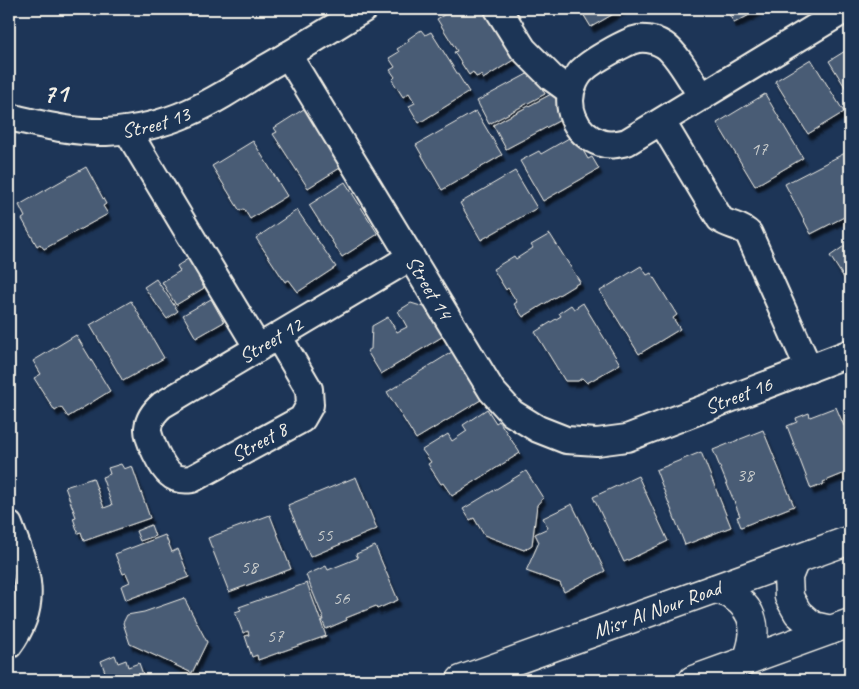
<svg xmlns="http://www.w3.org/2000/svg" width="859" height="689" viewBox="0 0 859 689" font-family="Caveat,sans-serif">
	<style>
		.building { fill: #485b74; stroke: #f4f1e8; filter: url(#shadow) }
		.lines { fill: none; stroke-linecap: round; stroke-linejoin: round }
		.street-casing { stroke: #f4f1e8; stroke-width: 30 }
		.secondary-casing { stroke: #f4f1e8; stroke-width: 31 }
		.street { stroke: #1d3557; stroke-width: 26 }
		.secondary { stroke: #1d3557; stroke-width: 28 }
		.labels { text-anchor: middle; stroke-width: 4.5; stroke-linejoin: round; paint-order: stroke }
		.number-label { font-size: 19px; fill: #c9cccb }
		.street-label { font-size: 21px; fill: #f4f1e8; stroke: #1d3557 }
		.district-label { font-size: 26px; font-weight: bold; letter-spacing: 1px; fill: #f4f1e8; stroke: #1d3557 }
	</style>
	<defs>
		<filter id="shadow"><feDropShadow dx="3" dy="5.5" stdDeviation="1" flood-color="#0009"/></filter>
	</defs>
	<rect width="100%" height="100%" fill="#1d3557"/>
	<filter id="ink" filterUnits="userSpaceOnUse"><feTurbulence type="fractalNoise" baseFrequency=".02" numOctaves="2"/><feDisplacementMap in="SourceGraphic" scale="10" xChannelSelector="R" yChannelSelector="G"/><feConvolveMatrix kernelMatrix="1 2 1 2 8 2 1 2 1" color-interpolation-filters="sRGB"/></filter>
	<g filter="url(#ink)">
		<g class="building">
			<polygon points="454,9 491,9 515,59 483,79 481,75 476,77 473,72 469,75 454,52 457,51 437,19"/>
			<polygon points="580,9 622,9 591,27"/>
			<polygon points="726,9 761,9 734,23"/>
			<polygon points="421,30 425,35 431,32 469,92 419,123 409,106 415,103 409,93 403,97 392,80 395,77 390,70 395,67 389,58 399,52 397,49 409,41 408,39"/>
			<polygon points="850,48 850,95 829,61"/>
			<polygon points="811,59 844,112 808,134 775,81"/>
			<polygon points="533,71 545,94 489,124 477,101"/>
			<polygon points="555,92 568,116 506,149 493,125"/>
			<polygon points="765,94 803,158 755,186 717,123"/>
			<polygon points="310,105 348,163 308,188 273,134 277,132 274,128"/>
			<polygon points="476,111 502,155 442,190 416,145"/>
			<polygon points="576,134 581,147 588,159 592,157 599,169 543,201 520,161 539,151 541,154"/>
			<polygon points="253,141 287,196 250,219 244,209 240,211 212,166"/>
			<polygon points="847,152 850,157 850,214 811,234 785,184"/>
			<polygon points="86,167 106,204 103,206 108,214 44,249 40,244 37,246 22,219 25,217 19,205"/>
			<polygon points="515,171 537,208 481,240 460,203"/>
			<polygon points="345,182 378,234 342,257 309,205"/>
			<polygon points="297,210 336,267 298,292 289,280 285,282 256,238"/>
			<polygon points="550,234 580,282 523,317 514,304 517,302 508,288 506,290 493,269 514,256 516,259 533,248 531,245"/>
			<polygon points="850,242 850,287 830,256"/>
			<polygon points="191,257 202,275 198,277 204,288 176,305 162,282 180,271 177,266"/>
			<polygon points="641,266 647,275 651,273 677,315 673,318 680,329 639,354 600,291"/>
			<polygon points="156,279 178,311 167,319 144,287"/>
			<polygon points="211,299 224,322 196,338 183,315"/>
			<polygon points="131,301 164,358 123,381 90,325"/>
			<polygon points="411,303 437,311 450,332 381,374 367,351 371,349 372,326 388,317 397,332 407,327 398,311"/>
			<polygon points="583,303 620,364 587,383 582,378 578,381 565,381 535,332 561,316 559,313 571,305 574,309"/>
			<polygon points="76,335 110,391 68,417 61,407 55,411 34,378 41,374 33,361"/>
			<polygon points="460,347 489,395 416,439 387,392"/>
			<polygon points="836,407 844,426 847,424 850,431 850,471 823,482 824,484 811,489 787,426 797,422 796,418 809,413 810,417"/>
			<polygon points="487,409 496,423 499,421 520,453 452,496 443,483 441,484 428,464 431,462 422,450 448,434 452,441 467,431 463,425"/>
			<polygon points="763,430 794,506 741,527 737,517 740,516 713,450"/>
			<polygon points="701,452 731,527 685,545 656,470"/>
			<polygon points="121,464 124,469 132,466 150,518 84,541 81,532 78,533 73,518 76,517 65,487 93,478 104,508 112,505 102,477 110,474 108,468"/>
			<polygon points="526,471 543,498 537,505 532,545 524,550 484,535 474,518 470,520 463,509"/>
			<polygon points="638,476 668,541 624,562 593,497"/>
			<polygon points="356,477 377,529 310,557 288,505"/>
			<polygon points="572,504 605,571 564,592 560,583 526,571 539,542 535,534 548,528 543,518"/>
			<polygon points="270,515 291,569 229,592 208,538"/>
			<polygon points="151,525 155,536 140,541 136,531"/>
			<polygon points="165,535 172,552 178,549 189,577 126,600 121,586 130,582 126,573 123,574 115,554"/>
			<polygon points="9,544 25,580 14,584 17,593 9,596"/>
			<polygon points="375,546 398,600 377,609 376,606 346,618 347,620 326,629 322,620 324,620 306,575 326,566 328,570 358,558 356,554"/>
			<polygon points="307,583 326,636 258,660 257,655 252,657 245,636 249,635 248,631 243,633 235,612 241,610 239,607"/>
			<polygon points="184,598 207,642 192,673 130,644 123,623 127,615 144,612"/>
			<polygon points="115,655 118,663 126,660 128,667 139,663 145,680 108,680 101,661"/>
			<polygon points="86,672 87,676 91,674 93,680 73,680 72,678"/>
		</g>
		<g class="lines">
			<defs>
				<g id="street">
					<polyline points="498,9 523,49 552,78 570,91"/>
					<path id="s1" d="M288,55l204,336 20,22 26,16 28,11 31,2 30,-4 223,-85"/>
					<path d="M702,97c-9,-14 -25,-44 -38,-52 -8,-5 -17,-7 -26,-6 -11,2 -46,22 -54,30 -4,3 -7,8 -9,12 -12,23 -1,54 26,62 9,3 18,1 26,-1l219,-133"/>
					<path id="s2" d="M9,117c31,7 65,16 97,15 68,-4 105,-29 160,-64 33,-19 65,-39 98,-59"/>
					<path d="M662,122l58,97c9,7 21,6 29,15l60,135"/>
					<polyline points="127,130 258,348"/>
					<path id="s3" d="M278,336l31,53 1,16 -8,14 -110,60c-8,1 -16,1 -22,-5 -8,-6 -23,-36 -22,-46 1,-10 7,-17 14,-23l249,-148"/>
					<path d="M9,525c17,44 32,77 0,120"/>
				</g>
				<g id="secondary">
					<polyline points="795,560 788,577 789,597 798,613 813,626 831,630"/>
					<path d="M714,589c6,2 14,3 19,7 25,17 24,39 14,64"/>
					<path id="s4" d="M461,680l389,-140"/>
					<polyline points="693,680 850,623"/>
				</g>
			</defs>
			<use href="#street" class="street-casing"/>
			<use href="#secondary" class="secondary-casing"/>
			<use href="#street" class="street"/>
			<use href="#secondary" class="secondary"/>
		</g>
	</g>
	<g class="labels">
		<g class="number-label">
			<text x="759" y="155">17</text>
			<text x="745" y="481">38</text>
			<text x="324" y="541">55</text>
			<text x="249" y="573">58</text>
			<text x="341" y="604">56</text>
			<text x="275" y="642">57</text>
		</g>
		<g class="street-label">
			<text dy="7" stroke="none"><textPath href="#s2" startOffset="149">Street 13</textPath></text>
			<text dy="7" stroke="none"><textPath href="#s1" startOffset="272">Street 14</textPath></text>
			<text dy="7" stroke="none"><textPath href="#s3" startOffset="448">Street 12</textPath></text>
			<text dy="7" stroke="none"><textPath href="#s1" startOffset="664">Street 16</textPath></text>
			<text transform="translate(259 442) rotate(-29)" y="7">Street 8</text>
			<text dy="7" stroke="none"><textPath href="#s4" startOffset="208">Misr Al Nour Road</textPath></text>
		</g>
		<g class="district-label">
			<text x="56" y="102">71</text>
		</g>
	</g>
	<rect width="859" height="689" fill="none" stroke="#1d3557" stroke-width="30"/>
	<rect x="15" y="15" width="829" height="659" fill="none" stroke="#f4f1e8" stroke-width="2" filter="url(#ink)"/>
</svg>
